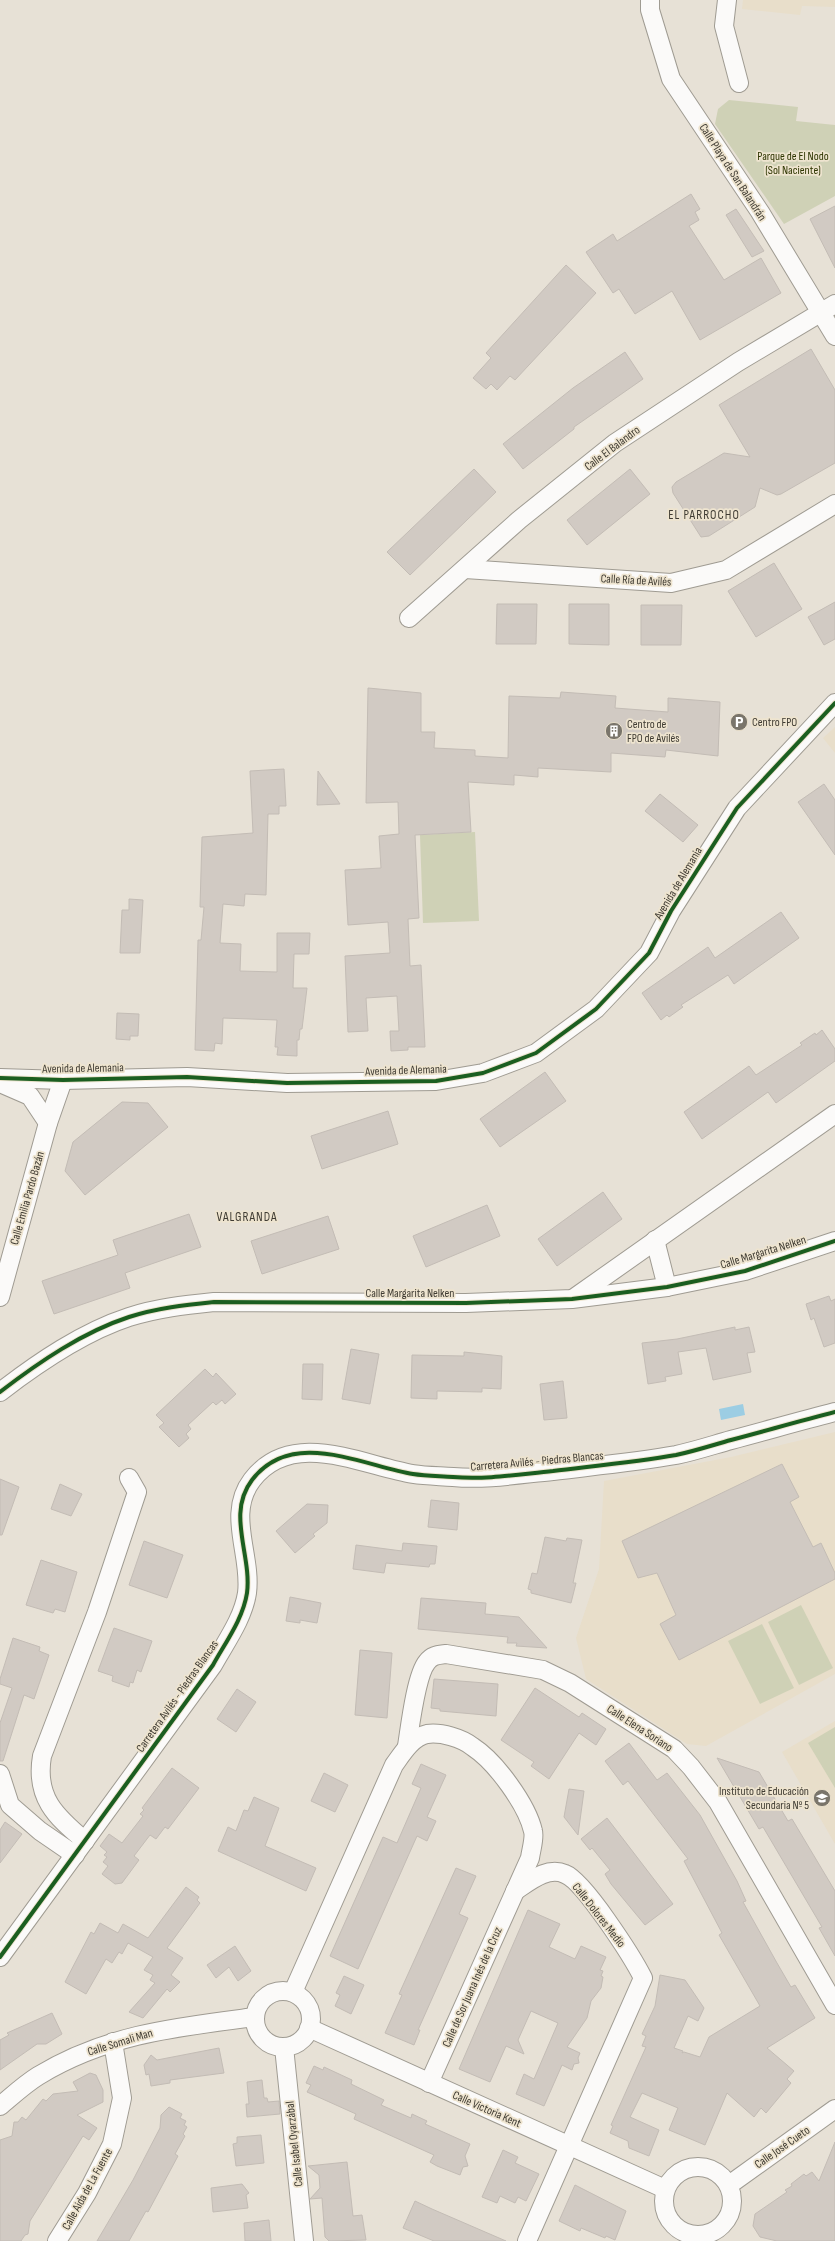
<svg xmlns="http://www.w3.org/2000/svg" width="835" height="2241" viewBox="0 0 835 2241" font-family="'Sofia Sans Condensed',sans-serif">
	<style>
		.built { fill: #e8deca }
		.green { fill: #cfd1b6 }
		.water { fill: #9ccde3 }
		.building { fill: #d1cac3; stroke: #c3bcb5 }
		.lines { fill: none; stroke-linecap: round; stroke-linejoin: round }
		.minor-casing { stroke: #9f9b92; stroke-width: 20 }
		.minor { stroke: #fbfaf9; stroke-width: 18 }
		.cycleway-casing { stroke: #eee4cf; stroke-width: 6 }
		.cycleway { stroke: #1b5e20; stroke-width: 4 }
		.labels { text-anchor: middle; stroke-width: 3.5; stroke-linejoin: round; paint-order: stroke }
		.park-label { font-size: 12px; fill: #2f3602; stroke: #eee4cf }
		.street-label { font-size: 12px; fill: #3f3b32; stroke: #eee4cf }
		.poi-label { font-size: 12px; fill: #3f3b32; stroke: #eee4cf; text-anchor: start }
		.neighbourhood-label { font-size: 13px; letter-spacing: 1px; fill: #3f3b32; stroke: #eee4cf }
	</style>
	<rect width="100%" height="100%" fill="#e7e1d6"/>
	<g class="built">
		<polygon points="743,0 835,0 835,7 802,6 800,15 742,9"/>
		<polygon points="835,727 835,753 823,738"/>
		<polygon points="835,1432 835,1674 706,1746 687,1744 586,1679 576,1638 599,1569 604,1481 731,1457"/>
		<polygon points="835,1721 835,1844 782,1752"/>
	</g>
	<g class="green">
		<polygon points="729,100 798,107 796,121 835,125 835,196 784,224 715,124 718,109"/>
		<polygon points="475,832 479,921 423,923 420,835"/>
		<polygon points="801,1605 833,1668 799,1685 768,1622"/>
		<polygon points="762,1624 794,1688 760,1704 728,1641"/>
		<polygon points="835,1727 835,1788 808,1743"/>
	</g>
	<polygon class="water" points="743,1404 745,1415 721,1420 719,1409"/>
	<g class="building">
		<polygon points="691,194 700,209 695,212 699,220 689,226 724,280 761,258 781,293 700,340 672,291 635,314 619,289 613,293 586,252 613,234 617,241"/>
		<polygon points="835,206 835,268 810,219"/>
		<polygon points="736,209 764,251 752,257 726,215"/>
		<polygon points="566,265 596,293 515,380 510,376 497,390 491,384 486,389 473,378 491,358 486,353"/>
		<polygon points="811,349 835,390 835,463 781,494 777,495 760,488 755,507 709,536 701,537 673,493 672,487 676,482 724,453 750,457 719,405"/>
		<polygon points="625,352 643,379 574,427 574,429 523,469 503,444 573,388"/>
		<polygon points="474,469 496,492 410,575 387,552"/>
		<polygon points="630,469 650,494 587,545 567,520"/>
		<polygon points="774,563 802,609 756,637 728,591"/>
		<polygon points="835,602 835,639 824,645 808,617"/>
		<polygon points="497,604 537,604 536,644 496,644"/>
		<polygon points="569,604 609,604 609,645 569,644"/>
		<polygon points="641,605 682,605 681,645 641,645"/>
		<polygon points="368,688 421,693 421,732 435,732 434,748 475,750 475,756 508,758 509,696 560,698 561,692 616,696 615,708 668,712 668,698 720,702 718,756 666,750 665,757 611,753 611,772 538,768 538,777 514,775 514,785 468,782 471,832 415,835 419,918 408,919 410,966 421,965 425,1047 408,1047 408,1050 391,1051 390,1031 399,1031 397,996 366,998 368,1031 348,1032 345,956 390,953 388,922 348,925 345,870 381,868 379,836 399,834 398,802 366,803"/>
		<polygon points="284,769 286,806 279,806 279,814 268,814 266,895 245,894 244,906 223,904 220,943 241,944 240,971 277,972 277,933 310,933 309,954 294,954 293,988 307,988 302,1029 300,1029 299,1040 297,1040 297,1056 277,1055 278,1047 275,1047 277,1020 223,1018 222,1044 215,1043 214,1051 195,1050 198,940 201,940 204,907 200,907 202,837 253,833 250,771"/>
		<polygon points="318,771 340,804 317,805"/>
		<polygon points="824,784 835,800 835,855 798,802"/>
		<polygon points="660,794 698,825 683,842 645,811"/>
		<polygon points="129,899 143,900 140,953 120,953 122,910 129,910"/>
		<polygon points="781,912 799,938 734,984 728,975 681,1005 683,1007 669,1017 667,1015 661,1020 642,993 708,947 715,958"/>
		<polygon points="117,1013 139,1014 138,1036 130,1036 130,1040 116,1039"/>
		<polygon points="822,1030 835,1049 835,1061 776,1103 768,1092 702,1139 684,1112 749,1066 756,1075 802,1045 800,1043 815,1033 816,1035"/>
		<polygon points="545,1072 566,1101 500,1147 480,1119"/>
		<polygon points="122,1102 148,1103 168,1127 85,1195 65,1171 73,1142"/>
		<polygon points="388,1111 398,1144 322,1169 311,1136"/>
		<polygon points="603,1192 622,1219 557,1266 538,1239"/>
		<polygon points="487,1205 500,1236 426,1267 413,1236"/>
		<polygon points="189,1214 201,1247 125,1273 130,1288 54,1314 42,1281 118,1255 113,1240"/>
		<polygon points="328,1216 339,1249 262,1274 251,1241"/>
		<polygon points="829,1296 831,1301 835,1299 835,1343 824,1347 814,1318 811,1320 806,1304"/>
		<polygon points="735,1327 735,1330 749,1327 755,1352 747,1353 751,1372 713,1380 706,1348 678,1352 682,1374 665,1377 666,1381 648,1384 642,1343 677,1339"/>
		<polygon points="351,1349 379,1354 370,1404 342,1399"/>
		<polygon points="464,1352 502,1356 501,1389 482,1388 482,1392 437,1391 437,1399 411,1398 412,1355 464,1356"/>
		<polygon points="303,1364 323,1364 322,1400 302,1399"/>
		<polygon points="205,1369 213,1377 216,1373 236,1394 225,1404 222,1400 216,1405 213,1402 188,1425 191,1429 186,1434 189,1438 179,1447 159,1427 164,1423 156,1415"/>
		<polygon points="563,1381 567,1418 544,1420 540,1384"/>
		<polygon points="782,1464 799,1497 790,1502 813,1547 821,1543 835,1573 835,1579 679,1660 660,1624 676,1615 657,1573 638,1578 622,1541"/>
		<polygon points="0,1479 19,1487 2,1535 0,1535"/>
		<polygon points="60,1484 82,1494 71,1516 51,1509"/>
		<polygon points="431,1500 459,1503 457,1530 428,1527"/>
		<polygon points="307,1504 328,1505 327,1523 313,1534 315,1536 295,1553 276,1531"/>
		<polygon points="545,1537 566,1541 567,1538 582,1540 573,1583 576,1583 571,1603 531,1593 531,1590 528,1589 532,1573 537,1574"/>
		<polygon points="144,1541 183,1555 167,1598 129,1585"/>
		<polygon points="403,1543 437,1546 435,1564 430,1564 429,1567 386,1563 384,1573 353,1569 356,1545 402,1551"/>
		<polygon points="41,1560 77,1572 65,1612 55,1609 53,1613 26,1605"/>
		<polygon points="290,1597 321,1603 317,1623 300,1620 300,1623 286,1621"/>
		<polygon points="421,1598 486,1603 485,1614 519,1617 547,1648 516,1646 517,1643 507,1643 508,1637 418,1629"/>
		<polygon points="114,1628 152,1641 141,1672 137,1670 133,1683 130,1682 129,1687 112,1681 113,1676 98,1671"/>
		<polygon points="13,1638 40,1647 39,1651 49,1655 34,1699 24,1695 3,1761 0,1761 0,1723 12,1688 0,1684 0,1679"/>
		<polygon points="360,1650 392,1653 387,1718 355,1715"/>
		<polygon points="434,1679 498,1684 496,1716 440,1711 440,1709 431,1708"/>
		<polygon points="535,1688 579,1717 582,1713 606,1729 596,1745 579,1733 549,1779 531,1766 534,1762 501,1740"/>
		<polygon points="237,1689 256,1702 236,1732 217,1719"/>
		<polygon points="629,1743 657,1780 667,1773 700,1815 737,1881 746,1901 743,1902 777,1963 791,1987 795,1985 815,2018 767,2048 794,2071 787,2079 791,2083 766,2113 761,2108 754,2117 727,2093 705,2145 669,2130 678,2108 642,2093 630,2117 659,2130 649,2156 629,2148 628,2141 610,2133 613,2126 611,2125 646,2047 642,2046 646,2036 642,2034 655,2006 660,1975 685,1980 704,2008 698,2021 688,2016 674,2048 683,2051 682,2053 684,2052 700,2057 709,2037 760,2006 719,1935 722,1933 684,1861 688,1859 628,1781 623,1785 605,1761"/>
		<polygon points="717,1758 759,1772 788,1821 792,1819 835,1891 835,1956 819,1928 822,1927 763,1827 759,1829"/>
		<polygon points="421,1764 446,1775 427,1817 436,1821 427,1841 417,1836 358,1969 330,1956 383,1837 397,1843 421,1788 412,1784"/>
		<polygon points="172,1768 199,1788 168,1829 165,1827 156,1839 150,1835 134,1856 139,1860 122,1883 115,1884 102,1874 108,1866 103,1862 107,1857 104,1855 107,1852 100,1846 109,1834 122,1843 143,1816 140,1814 144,1810 142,1808"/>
		<polygon points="324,1773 348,1785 335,1812 311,1801"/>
		<polygon points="569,1789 584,1791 578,1835 564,1817"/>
		<polygon points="254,1797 279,1808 265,1846 316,1868 306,1891 218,1851 228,1827 236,1831 244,1810 248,1811"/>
		<polygon points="607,1818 673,1904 645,1925 611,1884 605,1874 610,1870 592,1848 590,1850 581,1839"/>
		<polygon points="5,1822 22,1834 0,1863 0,1830"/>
		<polygon points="456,1868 476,1876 459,1914 468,1918 418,2030 420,2030 414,2045 385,2033 402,1995 399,1994"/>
		<polygon points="186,1887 199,1897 197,1900 200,1903 167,1948 183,1958 171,1975 180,1982 170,1992 167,1989 143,2018 129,2012 155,1983 150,1980 153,1975 144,1970 153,1957 128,1943 122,1954 119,1952 112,1963 106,1959 86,1994 65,1982 91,1932 94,1934 100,1923 118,1933 123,1924 148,1938"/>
		<polygon points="528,1910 560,1924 549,1947 575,1959 581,1946 606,1957 600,1970 603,1971 601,1976 603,1977 601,1988 591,2001 587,2018 567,2047 580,2053 578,2058 579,2063 574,2064 572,2070 562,2065 544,2106 516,2094 524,2074 534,2079 558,2023 531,2011 518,2040 524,2054 506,2046 490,2082 459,2069"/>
		<polygon points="235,1946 251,1971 238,1981 229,1967 216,1978 207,1965"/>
		<polygon points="344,1976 364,1985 351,2014 335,2006 340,1995 336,1993"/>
		<polygon points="52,2013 62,2034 46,2044 37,2044 0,2070 0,2040 9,2035 7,2033"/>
		<polygon points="219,2048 224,2073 170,2080 170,2083 151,2086 149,2074 146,2075 144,2065 151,2055 157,2060"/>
		<polygon points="314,2066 323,2070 324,2067 352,2080 351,2084 384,2100 381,2105 411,2118 412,2114 427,2121 425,2124 470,2144 465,2156 468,2166 463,2167 460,2175 437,2166 430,2162 434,2155 354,2119 356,2114 307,2092 311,2085 306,2083"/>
		<polygon points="90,2073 96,2075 103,2090 103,2102 77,2115 97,2128 89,2140 83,2136 30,2221 28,2234 25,2235 21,2241 0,2241 0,2140 12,2136 14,2122 18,2122 22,2117 26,2120 43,2099 46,2101 53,2094 78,2091 73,2082"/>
		<polygon points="262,2080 264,2098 267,2098 268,2102 279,2101 280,2114 247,2117 246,2104 249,2104 247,2082"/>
		<polygon points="169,2107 182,2114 180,2118 186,2121 184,2125 187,2127 183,2134 185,2136 175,2154 178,2156 148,2212 146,2211 129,2241 97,2241 133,2180 160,2128 161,2115"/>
		<polygon points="261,2135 264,2163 236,2166 233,2144 237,2143 237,2137"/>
		<polygon points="835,2142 835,2241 777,2241 760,2237 753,2226 755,2214 787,2192 785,2190 792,2186 791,2184 804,2174 806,2176 812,2172 819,2181"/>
		<polygon points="503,2150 518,2157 515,2163 539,2174 526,2201 518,2197 515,2203 500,2196 497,2203 482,2197"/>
		<polygon points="347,2162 353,2216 362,2215 366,2240 329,2241 325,2237 322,2198 310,2199 320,2188 319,2175 308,2166"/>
		<polygon points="242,2184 249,2193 246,2195 248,2208 213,2212 211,2188"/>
		<polygon points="575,2185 626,2211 615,2240 606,2236 605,2238 581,2228 580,2231 559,2221"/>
		<polygon points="415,2201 432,2209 506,2241 434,2241 403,2228"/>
		<polygon points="269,2220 271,2241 245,2241 244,2223"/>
	</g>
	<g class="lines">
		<defs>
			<g id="minor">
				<polyline points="650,0 650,10 671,79 760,212 835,336"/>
				<polyline points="727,0 724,26 739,83"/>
				<polyline points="465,569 671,583 726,570 835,504"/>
				<polyline points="409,618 519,520 615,443 738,362 835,304"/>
				<polyline points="0,1078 63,1080 187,1077 287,1083 436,1081 483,1073 536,1053 596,1009 649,953 671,911 737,808 835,703"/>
				<polyline points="0,1083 30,1096 48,1123"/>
				<polyline points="655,1240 667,1287"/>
				<polyline points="0,1297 48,1123 63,1080"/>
				<polyline points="574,1298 835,1114"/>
				<path d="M0,1392c39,-30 83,-60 129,-75 28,-9 56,-12 85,-15l252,1 106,-4 95,-12 78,-16 90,-30"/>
				<path d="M407,1746c3,-19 9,-71 20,-84 5,-7 11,-7 19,-8l97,16 27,13 104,66 17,18 27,35 117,203"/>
				<polyline points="0,1774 10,1805 40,1831 75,1855"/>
				<path d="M85,1841c-30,-25 -50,-44 -43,-85l55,-144 40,-120 -8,-14"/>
				<path d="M515,1891c14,-9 32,-25 50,-17 19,7 68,84 78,104l-116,263"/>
				<path d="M0,1957l213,-292c12,-22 30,-46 34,-72 5,-38 -21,-79 5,-113 40,-52 109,-15 161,-6 13,2 27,2 40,3 33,3 68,-3 100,-6 41,-5 83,-9 123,-16 19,-4 37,-10 55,-15 34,-9 69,-19 104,-28"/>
				<circle cx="283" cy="2019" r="28"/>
				<path d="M293,1992l101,-227c8,-11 18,-28 33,-31 14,-2 35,4 46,13 23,15 54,58 60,84 2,7 -2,19 -3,27l-101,225"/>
				<polyline points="309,2028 665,2189"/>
				<polyline points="284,2047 304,2241"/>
				<path d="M0,2106c12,-10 25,-22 38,-30 69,-42 139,-49 217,-59"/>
				<circle cx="698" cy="2201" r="34"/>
				<polyline points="729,2185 835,2109"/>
				<polyline points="57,2241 87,2193 112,2144 122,2098 113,2042"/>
			</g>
		</defs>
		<use href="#minor" class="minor-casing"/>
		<use href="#minor" class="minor"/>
		<defs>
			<g id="cycleway">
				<polyline points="0,1078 63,1080 187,1077 287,1083 436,1081 483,1073 536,1053 596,1009 649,953 671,911 737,808 835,703"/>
				<path d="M0,1392c39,-30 83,-60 129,-75 28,-9 56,-12 85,-15l252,1 106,-4 95,-12 78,-16 90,-30"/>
				<path d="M0,1957l213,-292c12,-22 30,-46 34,-72 5,-38 -21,-79 5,-113 40,-52 109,-15 161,-6 13,2 27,2 40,3 33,3 68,-3 100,-6 41,-5 83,-9 123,-16 19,-4 37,-10 55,-15 34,-9 69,-19 104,-28"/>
			</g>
		</defs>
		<use href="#cycleway" class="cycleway-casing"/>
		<use href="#cycleway" class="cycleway"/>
	</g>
	<defs>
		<symbol id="parking-disc" viewBox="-11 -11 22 22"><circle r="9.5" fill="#7a756b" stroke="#eee4cf"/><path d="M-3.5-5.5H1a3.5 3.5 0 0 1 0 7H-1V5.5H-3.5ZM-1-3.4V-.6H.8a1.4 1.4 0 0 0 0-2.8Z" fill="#fff"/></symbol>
		<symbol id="building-disc" viewBox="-11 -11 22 22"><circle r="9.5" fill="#7a756b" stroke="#eee4cf"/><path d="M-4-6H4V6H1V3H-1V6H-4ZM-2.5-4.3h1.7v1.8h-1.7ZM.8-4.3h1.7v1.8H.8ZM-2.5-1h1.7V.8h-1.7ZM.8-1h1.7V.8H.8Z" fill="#fff"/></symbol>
		<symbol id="university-disc" viewBox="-11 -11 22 22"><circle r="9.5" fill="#7a756b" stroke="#eee4cf"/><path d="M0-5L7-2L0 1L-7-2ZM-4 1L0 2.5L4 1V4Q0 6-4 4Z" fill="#fff"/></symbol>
	</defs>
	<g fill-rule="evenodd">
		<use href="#parking-disc" x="729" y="712" width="20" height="20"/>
		<use href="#building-disc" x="604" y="721" width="20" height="20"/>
		<use href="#university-disc" x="812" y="1788" width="20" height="20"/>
	</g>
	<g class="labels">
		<g class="park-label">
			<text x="793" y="160">Parque de El Nodo<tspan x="793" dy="14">(Sol Naciente)</tspan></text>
		</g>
		<g class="street-label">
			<text transform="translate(733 172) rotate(57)" y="4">Calle Playa de San Balandrán</text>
			<text transform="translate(612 448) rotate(-37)" y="4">Calle El Balandro</text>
			<text transform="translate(636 580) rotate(3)" y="4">Calle Ría de Avilés</text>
			<text transform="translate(678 883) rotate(-59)" y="4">Avenida de Alemania</text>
			<text transform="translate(83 1068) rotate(-1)" y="4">Avenida de Alemania</text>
			<text transform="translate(406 1070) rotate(-2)" y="4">Avenida de Alemania</text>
			<text transform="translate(27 1198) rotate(-74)" y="4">Calle Emilia Pardo Bazán</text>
			<text transform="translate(763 1252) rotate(-17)" y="4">Calle Margarita Nelken</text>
			<text x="410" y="1297">Calle Margarita Nelken</text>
			<text transform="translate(537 1461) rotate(-5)" y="4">Carretera Avilés - Piedras Blancas</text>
			<text transform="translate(177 1696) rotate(-55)" y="4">Carretera Avilés - Piedras Blancas</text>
			<text transform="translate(640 1728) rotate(33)" y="4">Calle Elena Soriano</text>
			<text transform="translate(599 1915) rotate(52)" y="4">Calle Dolores Medio</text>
			<text transform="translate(472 1987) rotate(-66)" y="4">Calle de Sor Juana Inés de la Cruz</text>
			<text transform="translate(120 2042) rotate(-17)" y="4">Calle Somali Man</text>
			<text transform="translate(487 2109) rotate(24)" y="4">Calle Victoria Kent</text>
			<text transform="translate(294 2144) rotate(-96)" y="4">Calle Isabel Oyarzábal</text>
			<text transform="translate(782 2147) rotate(-35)" y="4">Calle José Cueto</text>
			<text transform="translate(87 2189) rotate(-61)" y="4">Calle Aida de La Fuente</text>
		</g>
		<g class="poi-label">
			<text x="752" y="726">Centro FPO</text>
			<text x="627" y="728">Centro de<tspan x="627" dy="14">FPO de Avilés</tspan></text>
			<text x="809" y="1795" text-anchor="end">Instituto de Educación<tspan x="809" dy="14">Secundaria Nº 5</tspan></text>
		</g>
		<g class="neighbourhood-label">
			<text x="704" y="519">EL PARROCHO</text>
			<text x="247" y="1221">VALGRANDA</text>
		</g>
	</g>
</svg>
